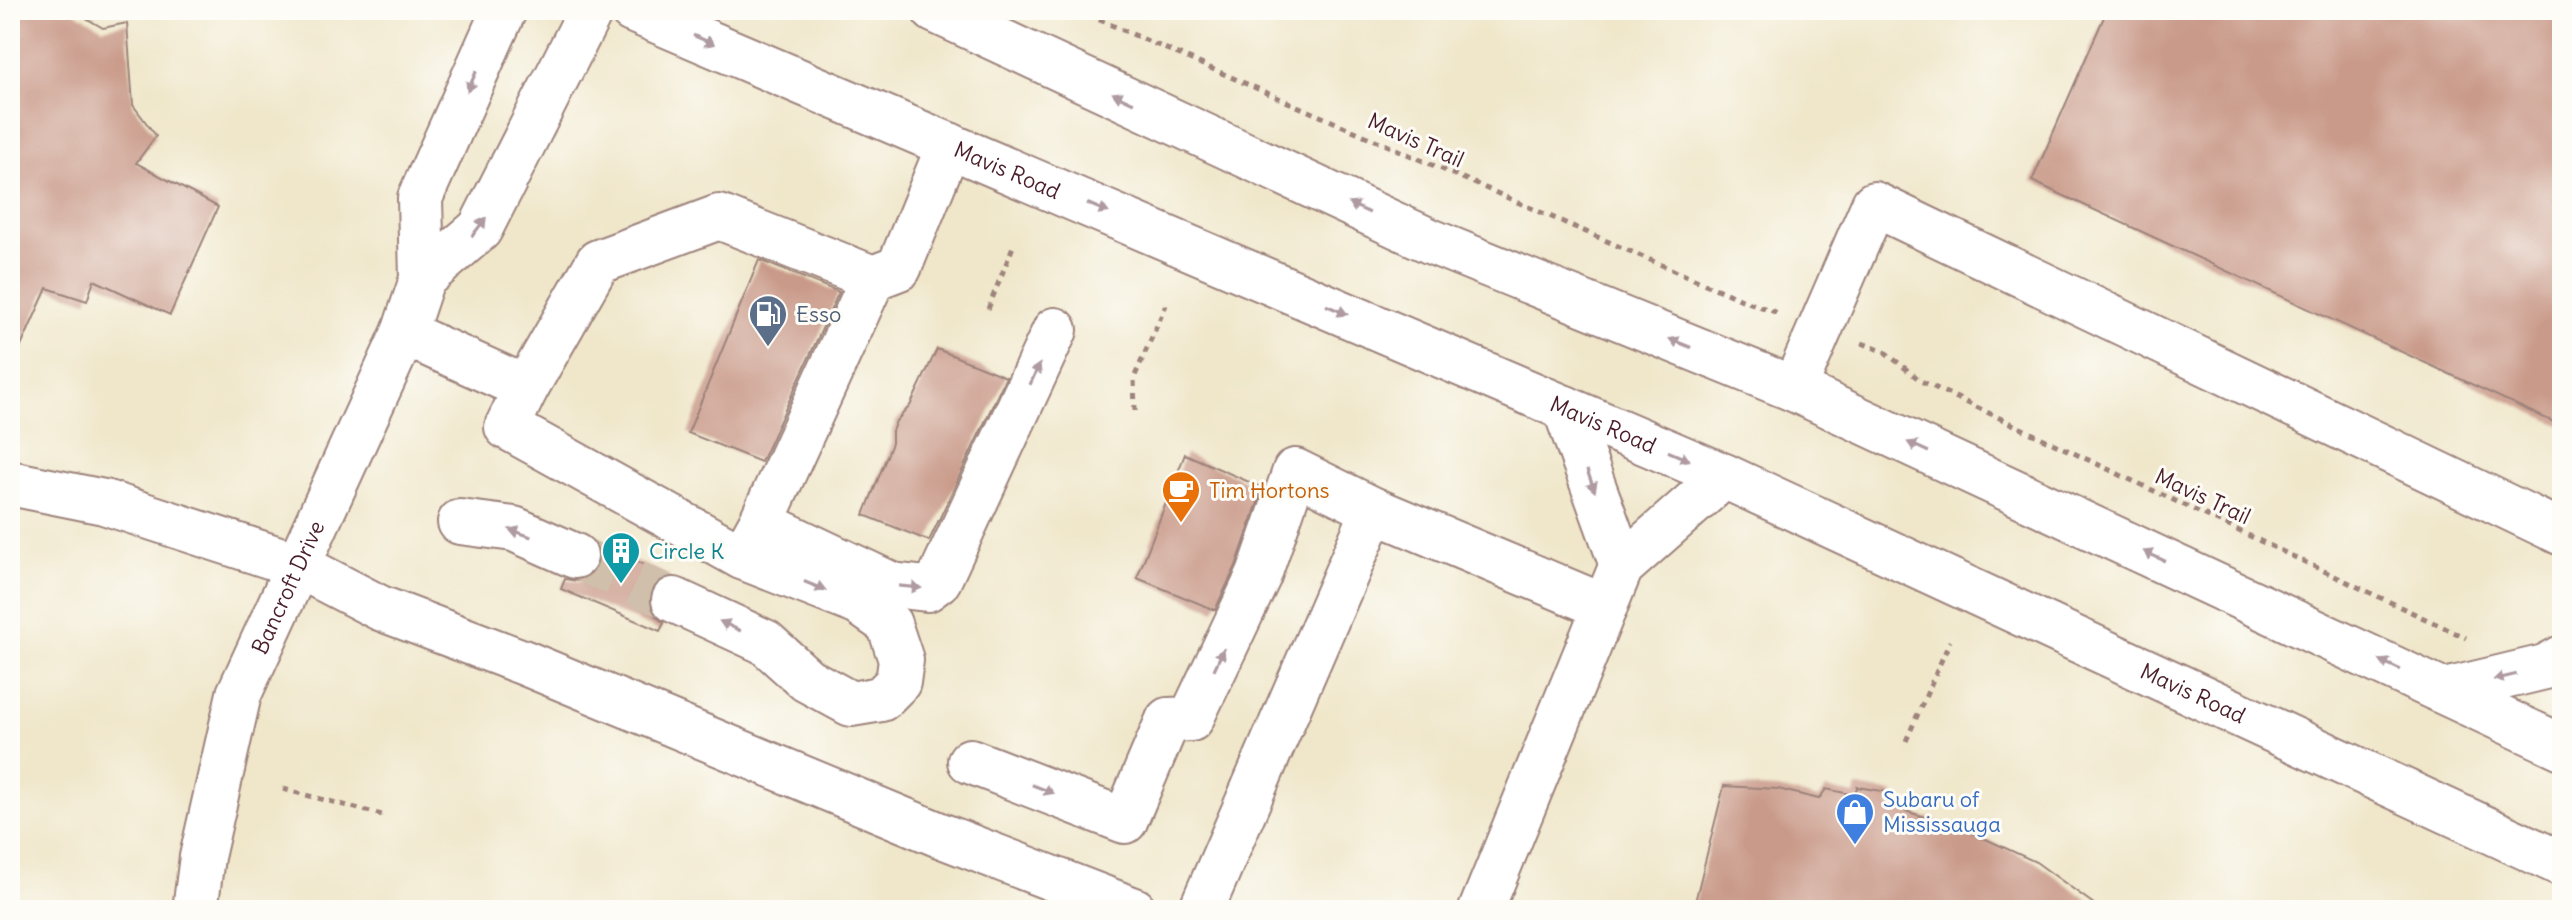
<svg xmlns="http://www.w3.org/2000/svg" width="2572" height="920" viewBox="0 0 2572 920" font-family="Delius,sans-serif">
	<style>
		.building { fill: #c99a89 }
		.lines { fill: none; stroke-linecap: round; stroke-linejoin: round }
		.minor-tunnel { stroke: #cfbfab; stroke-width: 44; stroke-dasharray: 44 22; stroke-linecap: butt }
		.minor-casing { stroke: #9d837b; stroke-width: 48 }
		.major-casing { stroke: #9d837b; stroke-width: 48 }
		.path { stroke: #9d837b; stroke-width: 5; stroke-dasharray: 6 6; stroke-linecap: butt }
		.minor { stroke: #fff; stroke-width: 44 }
		.major { stroke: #fff; stroke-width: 44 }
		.oneway { fill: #ae9aa0 }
		.labels { text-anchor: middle; stroke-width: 6; stroke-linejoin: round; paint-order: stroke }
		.street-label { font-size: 22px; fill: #4a1f2b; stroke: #fdfcf7 }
		.service-label { font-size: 22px; fill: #4e5e75; stroke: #fdfcf7; text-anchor: start }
		.food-label { font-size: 22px; fill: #c56008; stroke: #fdfcf7; text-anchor: start }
		.culture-label { font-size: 22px; fill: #0d838f; stroke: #fdfcf7; text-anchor: start }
		.shop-label { font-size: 22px; fill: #366cbe; stroke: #fdfcf7; text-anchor: start }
	</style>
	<rect width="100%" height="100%" fill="#fdfcf7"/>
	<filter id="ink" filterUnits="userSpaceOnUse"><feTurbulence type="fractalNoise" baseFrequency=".0125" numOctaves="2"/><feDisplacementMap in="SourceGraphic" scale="16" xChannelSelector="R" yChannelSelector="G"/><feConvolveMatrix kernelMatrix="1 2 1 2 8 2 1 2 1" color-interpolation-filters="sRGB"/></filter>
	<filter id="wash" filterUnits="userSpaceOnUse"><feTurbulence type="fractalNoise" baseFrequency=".006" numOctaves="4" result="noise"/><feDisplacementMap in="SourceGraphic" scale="32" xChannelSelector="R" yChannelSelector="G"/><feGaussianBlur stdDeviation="1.8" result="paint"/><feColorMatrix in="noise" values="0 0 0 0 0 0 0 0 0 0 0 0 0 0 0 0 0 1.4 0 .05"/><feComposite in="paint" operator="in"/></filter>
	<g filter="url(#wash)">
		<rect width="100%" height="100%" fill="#f0e7cb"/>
		<g id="blocks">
			<g class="building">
				<polygon points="10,10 72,10 103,28 127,23 133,105 156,136 136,163 218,207 170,315 94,280 87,301 47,288 10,371"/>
				<polygon points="2107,10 2562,10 2562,426 2032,181"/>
				<polygon points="759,260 839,292 761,462 688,433"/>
				<polygon points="937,349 1006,377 929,541 864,515 892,443 892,431 896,421 910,406"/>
				<polygon points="1185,454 1263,488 1236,566 1215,610 1137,578"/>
				<polygon points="597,544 670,576 659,580 651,590 649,603 653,614 664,623 660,631 561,589 565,579 578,581 590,576 598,565 600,554"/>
				<polygon points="1724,786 1778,789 1819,799 1826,789 1855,795 1857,787 1894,793 1889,806 1964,829 2036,862 2102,910 1693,910"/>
			</g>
		</g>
	</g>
	<g filter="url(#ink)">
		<use href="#blocks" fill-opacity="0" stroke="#9d837b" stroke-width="2"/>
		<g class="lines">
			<polyline class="minor-tunnel" points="575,556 674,600"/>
			<defs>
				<g id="minor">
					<polyline points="873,278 719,217 598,262 526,388 507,427 742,557 761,523 873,278 899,268 949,145"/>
					<polyline points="422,279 480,229 591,10"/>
					<polyline points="404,333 526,388"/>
					<polyline points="1794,389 1874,204 2562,533"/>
					<polyline points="1565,408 1622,565"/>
					<polyline points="10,483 104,502 297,565 380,608 525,663 940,835 1134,910"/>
					<polyline points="460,522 514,529 575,556"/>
					<polyline points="761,523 892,585 927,589 939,580 1055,330"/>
					<polyline points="674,600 765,642 807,680 851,704 881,699 898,682 901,660 889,624 859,603 742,557"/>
					<polyline points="2445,691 2545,667 2562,658"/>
					<polyline points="970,761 1125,821 1168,720 1191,719 1259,575 1295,471 1374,510"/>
					<path id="s1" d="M195,910l7,-53 37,-163 165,-361 18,-54 -2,-81 84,-188"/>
					<polyline points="1201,910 1374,510 1605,607"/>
					<polyline points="1481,910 1621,567 1724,476"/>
				</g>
				<g id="major">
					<path id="s2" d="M632,10l1092,466 838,388"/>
					<polyline points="934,10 1430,241 1794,389 2562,747"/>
				</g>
			</defs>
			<use href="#minor" class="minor-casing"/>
			<use href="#major" class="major-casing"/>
			<g class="path">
				<polyline points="1077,10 1742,300 1781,314"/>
				<polyline points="988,309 1014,244"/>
				<polyline points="1862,343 1885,352 1921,381 2466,638"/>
				<polyline points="1135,411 1134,378 1166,305"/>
				<polyline points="1906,741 1950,641"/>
				<polyline points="283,789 386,816"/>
			</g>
			<use href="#minor" class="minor"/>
			<use href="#major" class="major"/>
		</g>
		<defs><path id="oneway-solid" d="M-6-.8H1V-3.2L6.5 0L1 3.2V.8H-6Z" transform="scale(2)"/></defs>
		<g class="oneway">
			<use href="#oneway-solid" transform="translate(704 40) rotate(23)"/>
			<use href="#oneway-solid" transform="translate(472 81) rotate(114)"/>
			<use href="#oneway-solid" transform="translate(1123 98) rotate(-155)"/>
			<use href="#oneway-solid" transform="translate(1098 208) rotate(23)"/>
			<use href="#oneway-solid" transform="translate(1359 208) rotate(-155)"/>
			<use href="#oneway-solid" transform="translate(479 227) rotate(-53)"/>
			<use href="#oneway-solid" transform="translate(1337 310) rotate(23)"/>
			<use href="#oneway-solid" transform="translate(1680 343) rotate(-158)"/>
			<use href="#oneway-solid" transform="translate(1035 374) rotate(-65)"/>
			<use href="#oneway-solid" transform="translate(1918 447) rotate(-155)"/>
			<use href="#oneway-solid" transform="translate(1679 456) rotate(23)"/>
			<use href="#oneway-solid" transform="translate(1591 481) rotate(70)"/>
			<use href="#oneway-solid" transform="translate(520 533) rotate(-161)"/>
			<use href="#oneway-solid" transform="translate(2154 556) rotate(-155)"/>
			<use href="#oneway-solid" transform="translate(815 586) rotate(22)"/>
			<use href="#oneway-solid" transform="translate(910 587) rotate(5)"/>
			<use href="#oneway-solid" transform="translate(730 626) rotate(-155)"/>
			<use href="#oneway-solid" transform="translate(1219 659) rotate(-65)"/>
			<use href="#oneway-solid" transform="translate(2390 665) rotate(-155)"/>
			<use href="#oneway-solid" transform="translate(2505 677) rotate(167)"/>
			<use href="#oneway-solid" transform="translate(1043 789) rotate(21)"/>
		</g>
	</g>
	<defs>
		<symbol id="fuel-pin" viewBox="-11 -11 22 30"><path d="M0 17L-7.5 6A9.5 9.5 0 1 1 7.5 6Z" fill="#5c6f8a" stroke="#fdfcf7"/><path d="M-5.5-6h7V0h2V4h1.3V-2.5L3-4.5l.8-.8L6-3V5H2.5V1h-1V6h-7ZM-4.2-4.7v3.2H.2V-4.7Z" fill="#fff"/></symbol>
		<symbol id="cafe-pin" viewBox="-11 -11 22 30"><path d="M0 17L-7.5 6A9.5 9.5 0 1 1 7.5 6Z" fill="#e8710a" stroke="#fdfcf7"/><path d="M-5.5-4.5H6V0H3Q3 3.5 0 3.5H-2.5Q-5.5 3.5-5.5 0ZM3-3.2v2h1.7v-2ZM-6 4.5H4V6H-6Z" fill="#fff"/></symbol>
		<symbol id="building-pin" viewBox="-11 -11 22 30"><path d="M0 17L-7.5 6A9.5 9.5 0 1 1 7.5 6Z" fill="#0f9aa8" stroke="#fdfcf7"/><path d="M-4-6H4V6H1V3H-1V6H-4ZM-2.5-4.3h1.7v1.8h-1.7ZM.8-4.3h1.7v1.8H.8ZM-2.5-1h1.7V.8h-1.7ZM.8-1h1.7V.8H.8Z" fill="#fff"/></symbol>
		<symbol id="shop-pin" viewBox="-11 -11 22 30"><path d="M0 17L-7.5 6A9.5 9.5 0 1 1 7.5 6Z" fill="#3f7fe0" stroke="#fdfcf7"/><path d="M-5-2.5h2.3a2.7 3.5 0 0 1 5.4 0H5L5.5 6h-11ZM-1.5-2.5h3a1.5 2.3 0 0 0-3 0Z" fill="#fff"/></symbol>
	</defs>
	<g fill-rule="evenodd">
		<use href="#fuel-pin" x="746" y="292" width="44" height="60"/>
		<use href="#cafe-pin" x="1159" y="468" width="44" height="60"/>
		<use href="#building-pin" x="599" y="529" width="44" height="60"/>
		<use href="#shop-pin" x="1833" y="790" width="44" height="60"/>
	</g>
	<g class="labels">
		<g class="street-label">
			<text transform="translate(1416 140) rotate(24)" y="8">Mavis Trail</text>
			<text dy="8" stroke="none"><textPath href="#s2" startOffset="408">Mavis Road</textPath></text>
			<text dy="8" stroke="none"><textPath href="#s2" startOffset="1056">Mavis Road</textPath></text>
			<text transform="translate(2203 496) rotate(25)" y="8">Mavis Trail</text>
			<text dy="8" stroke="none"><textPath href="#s1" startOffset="338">Bancroft Drive</textPath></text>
			<text dy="8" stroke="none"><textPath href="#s2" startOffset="1704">Mavis Road</textPath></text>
		</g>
		<g class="service-label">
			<text x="796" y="322">Esso</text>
		</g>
		<g class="food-label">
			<text x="1209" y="498">Tim Hortons</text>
		</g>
		<g class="culture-label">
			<text x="649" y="559">Circle K</text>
		</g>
		<g class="shop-label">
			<text x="1883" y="807">Subaru of<tspan x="1883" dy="25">Mississauga</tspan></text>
		</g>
	</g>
	<rect width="2572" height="920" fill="none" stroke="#fdfcf7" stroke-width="40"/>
</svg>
